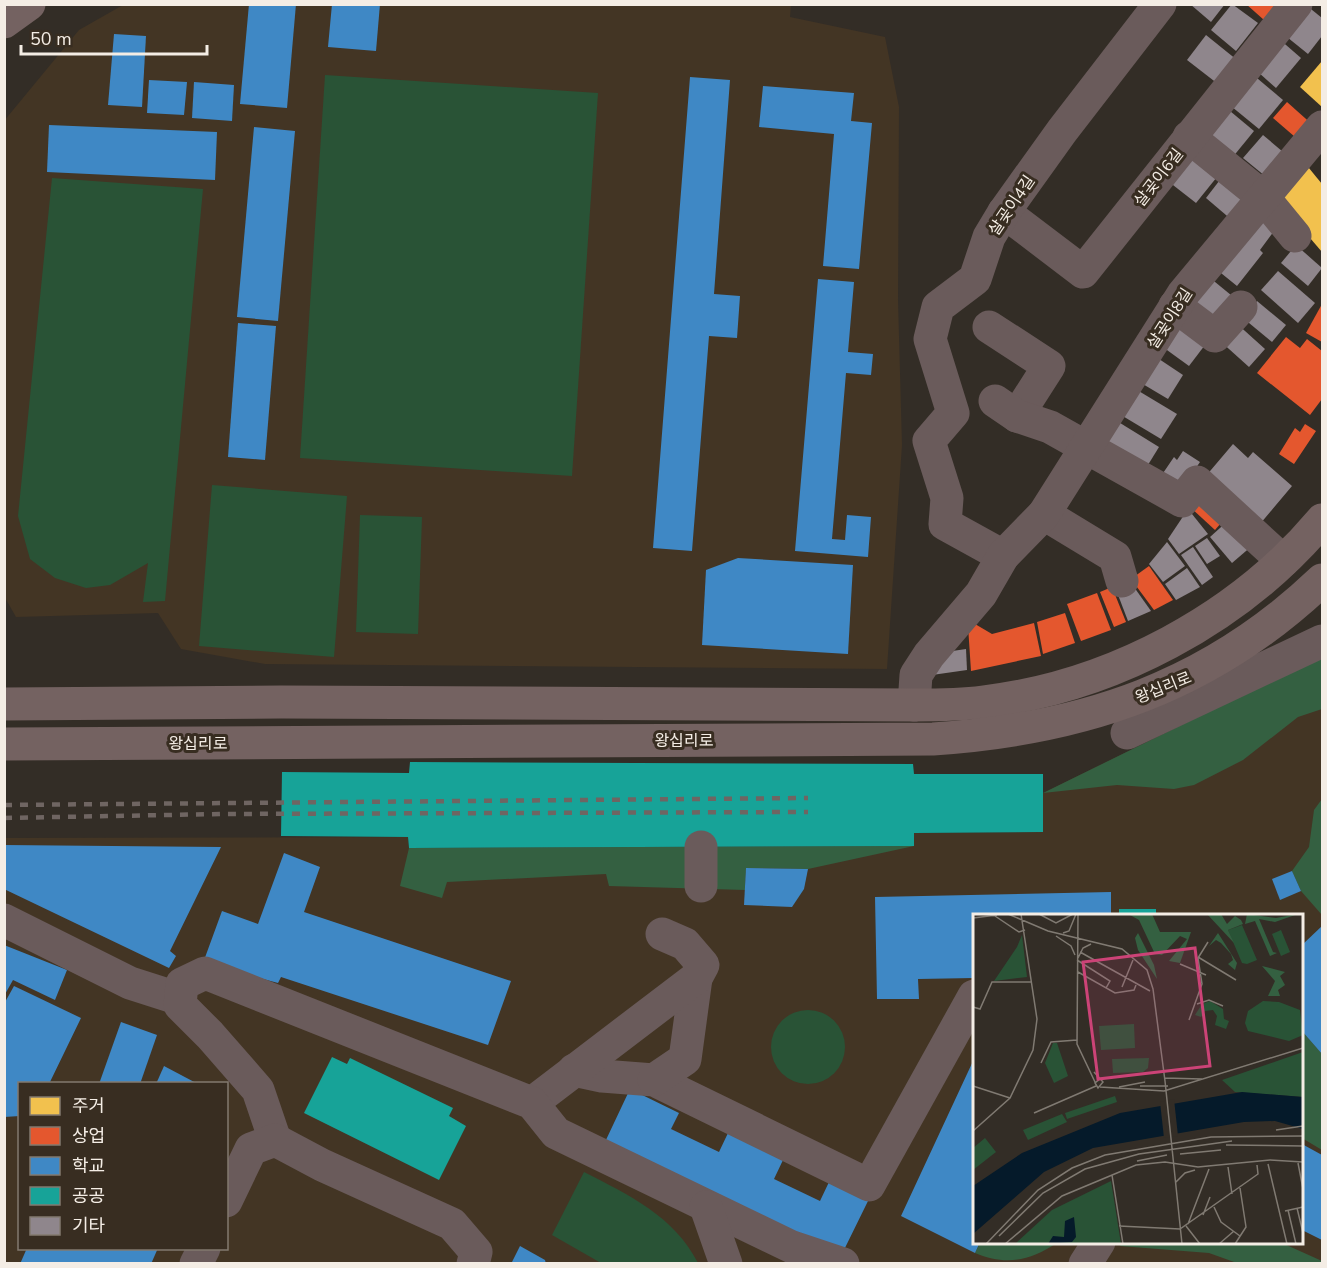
<svg xmlns="http://www.w3.org/2000/svg" width="1327" height="1268" viewBox="0 0 1327 1268" font-family="'Nunito Sans','Noto Sans KR',sans-serif">
	<style>
		.built { fill: #433524; fill-rule: evenodd }
		.green { fill: #295336 }
		.forest { fill: #346041 }
		.homes { fill: #f2c14e }
		.shops { fill: #e4572e }
		.schools { fill: #3f88c5 }
		.public { fill: #17a398 }
		.building { fill: #8f868c }
		.lines { fill: none; stroke-linecap: round; stroke-linejoin: round }
		.minor { stroke: #6a5b5b; stroke-width: 33 }
		.major { stroke: #746261; stroke-width: 33 }
		.rail { stroke: #6f6562; stroke-width: 4.5; stroke-dasharray: 8 8; stroke-linecap: butt }
		.labels { text-anchor: middle; stroke-width: 6; stroke-linejoin: round; paint-order: stroke }
		.street-label { font-size: 16px; fill: #f4ede5; stroke: #382d21 }
		.inset-road { fill: none; stroke: #807a72; stroke-width: 1.5 }
		.view { fill: #cc4377; fill-opacity: 0.15; stroke: #cc4377; stroke-width: 3 }
		.inset-edge { fill: none; stroke: #f4ede5; stroke-width: 3 }
	</style>
	<rect width="100%" height="100%" fill="#332d26"/>
	<g class="built">
		<polygon points="791,4 790,17 885,37 899,107 898,300 902,445 887,669 265,664 181,649 158,613 16,617 4,596 4,121 79,30 123,5"/>
		<path d="M1322,656v607h-1317l-1,-425 404,-1 1,11 505,-2v-13l128,-1 1,-39zM974,916h328v326h-328zM20,1084h206v164h-206z"/>
	</g>
	<g class="green">
		<polygon points="325,75 598,93 572,476 300,458"/>
		<polygon points="52,178 203,189 165,601 143,602 148,563 110,585 86,588 55,578 30,559 18,516"/>
		<polygon points="212,485 347,496 334,657 199,646"/>
		<polygon points="360,515 422,517 418,634 356,632"/>
		<circle cx="808" cy="1047" r="37"/>
		<path d="M584,1172c45,23 90,44 114,91h-97l-49,-28z"/>
	</g>
	<g class="forest">
		<polygon points="1322,656 1322,709 1298,717 1243,760 1194,785 1174,789 1117,785 1043,793"/>
		<polygon points="1322,799 1322,915 1301,891 1292,871 1309,847 1314,810"/>
		<polygon points="914,846 808,869 746,868 745,890 609,886 606,874 447,882 442,898 400,886 409,848"/>
		<polygon points="1302,1031 1322,1054 1322,1150 1302,1138"/>
		<path d="M980,1243v-1l77,1c-28,18 -51,23 -82,10z"/>
		<polygon points="1122,1243 1282,1243 1322,1261 1322,1263 1237,1263 1209,1253 1120,1246"/>
	</g>
	<g class="homes">
		<polygon points="1322,61 1322,107 1300,87"/>
		<polygon points="1304,162 1322,184 1322,252 1275,197"/>
	</g>
	<g class="shops">
		<polygon points="1246,4 1277,4 1264,20"/>
		<polygon points="1287,102 1315,127 1302,143 1273,118"/>
		<polygon points="1322,304 1322,342 1306,333"/>
		<polygon points="1286,337 1300,348 1307,339 1322,351 1322,399 1310,415 1257,373"/>
		<polygon points="1305,424 1316,431 1294,464 1279,454 1295,428 1300,432"/>
		<polygon points="1201,494 1227,516 1215,530 1190,507"/>
		<polygon points="1149,566 1173,600 1154,610 1131,579"/>
		<polygon points="1112,587 1126,622 1114,627 1100,592"/>
		<polygon points="1097,593 1111,630 1081,641 1067,604"/>
		<polygon points="1065,613 1075,643 1043,654 1037,622"/>
		<polygon points="1034,623 1041,656 971,671 968,626 975,624 992,634"/>
	</g>
	<g class="schools">
		<polygon points="249,4 296,4 287,108 240,104"/>
		<polygon points="332,4 380,4 376,51 328,47"/>
		<polygon points="114,34 146,36 142,107 108,105"/>
		<polygon points="690,77 730,80 714,294 740,296 737,338 709,336 692,551 653,548"/>
		<polygon points="149,80 187,82 184,115 147,113"/>
		<polygon points="194,82 234,85 232,121 192,118"/>
		<polygon points="763,86 854,93 851,121 872,123 859,269 823,266 834,134 759,127"/>
		<polygon points="49,125 217,132 215,180 47,172"/>
		<polygon points="254,127 295,131 278,321 237,317"/>
		<polygon points="818,279 854,282 848,352 873,354 871,375 846,373 832,539 845,540 847,515 871,517 868,557 795,551"/>
		<polygon points="238,323 276,326 265,460 228,457"/>
		<polygon points="738,558 853,565 848,654 702,645 706,570"/>
		<polygon points="4,845 221,847 170,951 176,956 169,968 4,889"/>
		<polygon points="284,853 320,867 304,912 511,981 488,1045 281,977 278,983 203,963 222,911 258,924"/>
		<polygon points="746,868 808,869 804,889 792,907 744,905"/>
		<polygon points="1292,871 1301,891 1280,900 1272,879"/>
		<polygon points="1111,892 1111,916 974,916 974,978 918,979 919,999 877,999 875,897"/>
		<polygon points="1322,926 1322,1054 1302,1031 1302,945"/>
		<polygon points="4,945 67,970 55,1000 13,980 4,996"/>
		<polygon points="14,986 81,1018 49,1084 20,1084 20,1116 4,1117 4,1004"/>
		<polygon points="121,1022 157,1035 140,1084 99,1084"/>
		<polygon points="974,1059 974,1242 980,1242 975,1253 901,1216"/>
		<polygon points="164,1066 198,1084 156,1084"/>
		<polygon points="630,1089 679,1113 671,1129 719,1152 728,1133 783,1160 774,1179 820,1201 829,1182 868,1201 841,1256 605,1142"/>
		<polygon points="1302,1144 1322,1155 1322,1240 1302,1230"/>
		<polygon points="520,1246 545,1260 546,1264 511,1264"/>
		<polygon points="27,1248 158,1248 151,1264 20,1264"/>
	</g>
	<g class="public">
		<polygon points="410,762 913,764 914,774 1043,774 1043,832 914,833 914,846 409,848 408,837 281,836 282,772 409,773"/>
		<rect x="1119" y="909" width="37" height="7"/>
		<polygon points="332,1057 347,1064 350,1058 453,1108 449,1116 466,1126 439,1180 304,1113"/>
	</g>
	<g class="building">
		<polygon points="1190,4 1225,4 1211,22"/>
		<polygon points="1232,4 1258,23 1236,51 1211,30"/>
		<polygon points="1306,5 1322,18 1322,36 1308,54 1282,33"/>
		<polygon points="1206,35 1237,60 1218,84 1187,60"/>
		<polygon points="1278,38 1301,58 1276,88 1258,72"/>
		<polygon points="1251,73 1283,100 1259,129 1226,102"/>
		<polygon points="1224,106 1254,131 1232,158 1201,132"/>
		<polygon points="1263,135 1289,157 1265,176 1243,158"/>
		<polygon points="1189,147 1221,172 1196,203 1164,178"/>
		<polygon points="1223,176 1250,200 1233,221 1206,198"/>
		<polygon points="1259,217 1274,231 1260,250 1263,253 1237,286 1216,269"/>
		<polygon points="1296,245 1322,268 1308,286 1281,263"/>
		<polygon points="1278,271 1315,303 1298,323 1261,290"/>
		<polygon points="1209,277 1237,300 1216,326 1189,303"/>
		<polygon points="1257,301 1286,325 1272,342 1243,318"/>
		<polygon points="1178,318 1208,341 1189,366 1160,345"/>
		<polygon points="1235,322 1265,349 1249,367 1219,340"/>
		<polygon points="1153,355 1183,375 1168,399 1136,380"/>
		<polygon points="1132,387 1177,414 1161,439 1116,412"/>
		<polygon points="1112,418 1159,447 1143,473 1097,444"/>
		<polygon points="1233,444 1248,458 1253,452 1292,486 1260,524 1205,477"/>
		<polygon points="1183,451 1200,462 1179,493 1159,479 1174,457 1177,460"/>
		<polygon points="1188,509 1208,534 1179,554 1168,539"/>
		<polygon points="1230,519 1253,545 1232,563 1210,537"/>
		<polygon points="1207,538 1220,556 1207,564 1195,546"/>
		<polygon points="1167,542 1185,566 1163,582 1149,564"/>
		<polygon points="1193,547 1213,577 1202,585 1181,555"/>
		<polygon points="1187,568 1200,587 1176,600 1165,584"/>
		<polygon points="1129,580 1151,611 1128,621 1115,587"/>
		<polygon points="966,649 967,670 925,676 932,654"/>
	</g>
	<g class="lines">
		<g class="minor">
			<polyline points="1189,137 1263,197 1295,236"/>
			<polyline points="1004,212 1083,272 1296,4"/>
			<polyline points="1175,306 1215,336 1241,307"/>
			<polyline points="989,327 1049,366 1017,416"/>
			<polyline points="995,401 1017,416 1050,427 1182,501 1197,482 1283,561"/>
			<polyline points="1044,514 1115,557 1122,581"/>
			<polyline points="1003,556 945,524 947,498 929,441 953,413 930,339 938,307 975,279 989,237 1004,212 1062,131 1160,4"/>
			<polyline points="914,705 916,675 929,655 981,594 1003,556 1044,514 1183,294 1322,127"/>
			<polyline points="1127,733 1322,641"/>
			<polyline points="701,847 701,886"/>
			<polyline points="4,920 130,983 180,999"/>
			<polyline points="574,1070 602,1076 654,1080 869,1185 974,996"/>
			<polyline points="654,1080 685,1059 696,978"/>
			<polyline points="532,1103 696,978 703,965 685,944 662,934"/>
			<polyline points="275,1140 258,1090 210,1035 180,1005 182,984 205,973 532,1103 556,1133 792,1247 843,1264"/>
			<polyline points="226,1201 251,1149 275,1140 322,1165 452,1224 476,1252 473,1264"/>
			<polyline points="706,1207 726,1264"/>
			<polyline points="196,1264 204,1248"/>
			<polyline points="1085,1264 1099,1242"/>
		</g>
		<g class="major">
			<polyline points="4,22 29,4"/>
			<path d="M4,704l277,-2 633,3c23,0 46,0 69,-3 128,-15 256,-83 339,-182"/>
			<path d="M4,744l929,-5c152,-10 278,-53 389,-159"/>
		</g>
		<g class="rail">
			<polyline points="4,805 808,798"/>
			<polyline points="4,818 220,814 808,812"/>
		</g>
	</g>
	<g class="labels">
		<g class="street-label">
			<text transform="translate(1158 177) rotate(-52)" y="6">살곶이6길</text>
			<text transform="translate(1011 205) rotate(-56)" y="6">살곶이4길</text>
			<text transform="translate(1169 318) rotate(-57)" y="6">살곶이8길</text>
			<text transform="translate(1163 687) rotate(-22)" y="6">왕십리로</text>
			<text x="684" y="746">왕십리로</text>
			<text x="198" y="749">왕십리로</text>
		</g>
	</g>
	<g transform="translate(973 914)">
		<rect width="330" height="330" fill="#332d26"/>
		<path d="M269,11l15,35 -10,4 -5,-1 -14,-33zM308,16l9,22 -9,4 -9,-22zM49,21l5,42 -33,4 23,-34zM237,87l13,8 1,10 5,2 -3,8 -11,-4 2,-9 -4,-6 -8,1 -4,6 -6,-2 7,-11zM290,87l16,1 21,8 3,25 -14,6 -41,-10 -3,-8 3,-12zM161,110l1,24 -34,2 -2,-24zM80,129h4l11,33 -14,7 -9,-20zM330,138v45l-68,-5 -13,-12zM176,144l-1,10 -5,4 -30,1 -1,-14zM142,182l2,6 -50,17 -2,-6zM89,200l5,8 -39,18 -5,-10zM12,224l11,14 -23,18v-22zM138,267l10,63h-106l37,-34z" fill="#295336"/>
		<path d="M179,0l8,18h31l-11,31 -11,-2 18,-22 -7,-3 -18,19 -7,-1 -16,-34 -9,-5zM234,0h14l6,10 8,-8 6,4 2,4 -15,6 6,13zM274,0l29,4 22,-4 -23,8 -16,-3 14,33 4,1 -7,3 -15,-35 -10,3zM165,19l16,32 3,14 -19,-29 -3,-12zM245,19l19,30 -2,7 -7,-6 5,-4 -2,-6 -10,-11 -5,-3 -7,6zM289,52l23,6 -5,4 5,9 -7,5 2,6h-12l7,-15z" fill="#346041"/>
		<path d="M269,178l61,5v32l-28,-8 -31,1 -151,26 -49,24 -71,62v-48l49,-33 98,-40zM101,303l2,20 -4,5 -24,2 5,-8 11,1 1,-16z" fill="#051a2a"/>
		<path d="M201,185l4,37 -14,2 -4,-36z" fill="#332d26"/>
		<path class="inset-road" d="M35,0l40,17 74,18 25,21 6,19 12,92 17,163M66,0l17,9 17,-9M105,0l-1,130 18,38M22,2l24,16 6,-2M0,4l24,-3M90,19l6,-2 7,-17M83,22l15,10 4,9M107,38l70,39M225,43l38,23M105,44l5,-10 8,-4M104,46l33,21 -4,7M207,50l26,11M105,58l37,21 19,-3 2,-5M149,73l11,-27M224,90l12,-4 14,6M0,93l7,2 12,-27h40M216,106l13,-36 -4,-26 10,-16M0,128v20M68,149l10,-21 26,-2M121,158l9,10 -5,6 -3,-5 5,-4M191,164l38,1M0,172l37,12M167,172h28M127,173l64,4 139,-43M146,173l26,-5M61,199l62,-27M303,216l27,-4M0,217l37,-33 23,-48 4,-31 -16,-105M253,231l77,1M207,240l41,-4M164,247l30,-6M325,249l5,26M295,250l19,80M255,253l4,27M139,261l11,69M203,268l9,-9 10,-3M241,293l7,15 19,14M324,294l6,25M315,296l8,34M312,297l18,-4M230,301l7,-18M215,310l21,-55M146,312l61,3 78,-55 -1,-9M213,312l14,18M26,322l44,-43 42,-24 54,-15 93,-13M13,330l52,-54 34,-22 33,-13 106,-18 92,-1M32,330l57,-48 74,-31 29,-3 33,5 72,-7 33,2M246,330l15,-13M262,330l11,-17 -6,-39"/>
		<path class="view" d="M222,34l15,118 -112,13 -15,-117z"/>
		<rect width="330" height="330" class="inset-edge"/>
	</g>
	<rect width="1327" height="1268" fill="none" stroke="#f4ede5" stroke-width="12"/>
	<rect x="18" y="1082" width="210" height="168" fill="#382d21" stroke="#837a6f" stroke-width="1.5"/>
	<rect x="30" y="1097" width="30" height="18" fill="#f2c14e" stroke="#837a6f" stroke-width="1.5"/>
	<text x="72" y="1112" font-size="18" fill="#f4ede5">주거</text>
	<rect x="30" y="1127" width="30" height="18" fill="#e4572e" stroke="#837a6f" stroke-width="1.5"/>
	<text x="72" y="1142" font-size="18" fill="#f4ede5">상업</text>
	<rect x="30" y="1157" width="30" height="18" fill="#3f88c5" stroke="#837a6f" stroke-width="1.5"/>
	<text x="72" y="1172" font-size="18" fill="#f4ede5">학교</text>
	<rect x="30" y="1187" width="30" height="18" fill="#17a398" stroke="#837a6f" stroke-width="1.5"/>
	<text x="72" y="1202" font-size="18" fill="#f4ede5">공공</text>
	<rect x="30" y="1217" width="30" height="18" fill="#8f868c" stroke="#837a6f" stroke-width="1.5"/>
	<text x="72" y="1232" font-size="18" fill="#f4ede5">기타</text>
	<path d="M21 45v9h186v-9" fill="none" stroke="#f4ede5" stroke-width="3"/>
	<text x="30" y="45" font-size="18" fill="#f4ede5" stroke="#382d21" stroke-width="4.5" paint-order="stroke">50 m</text>
</svg>
